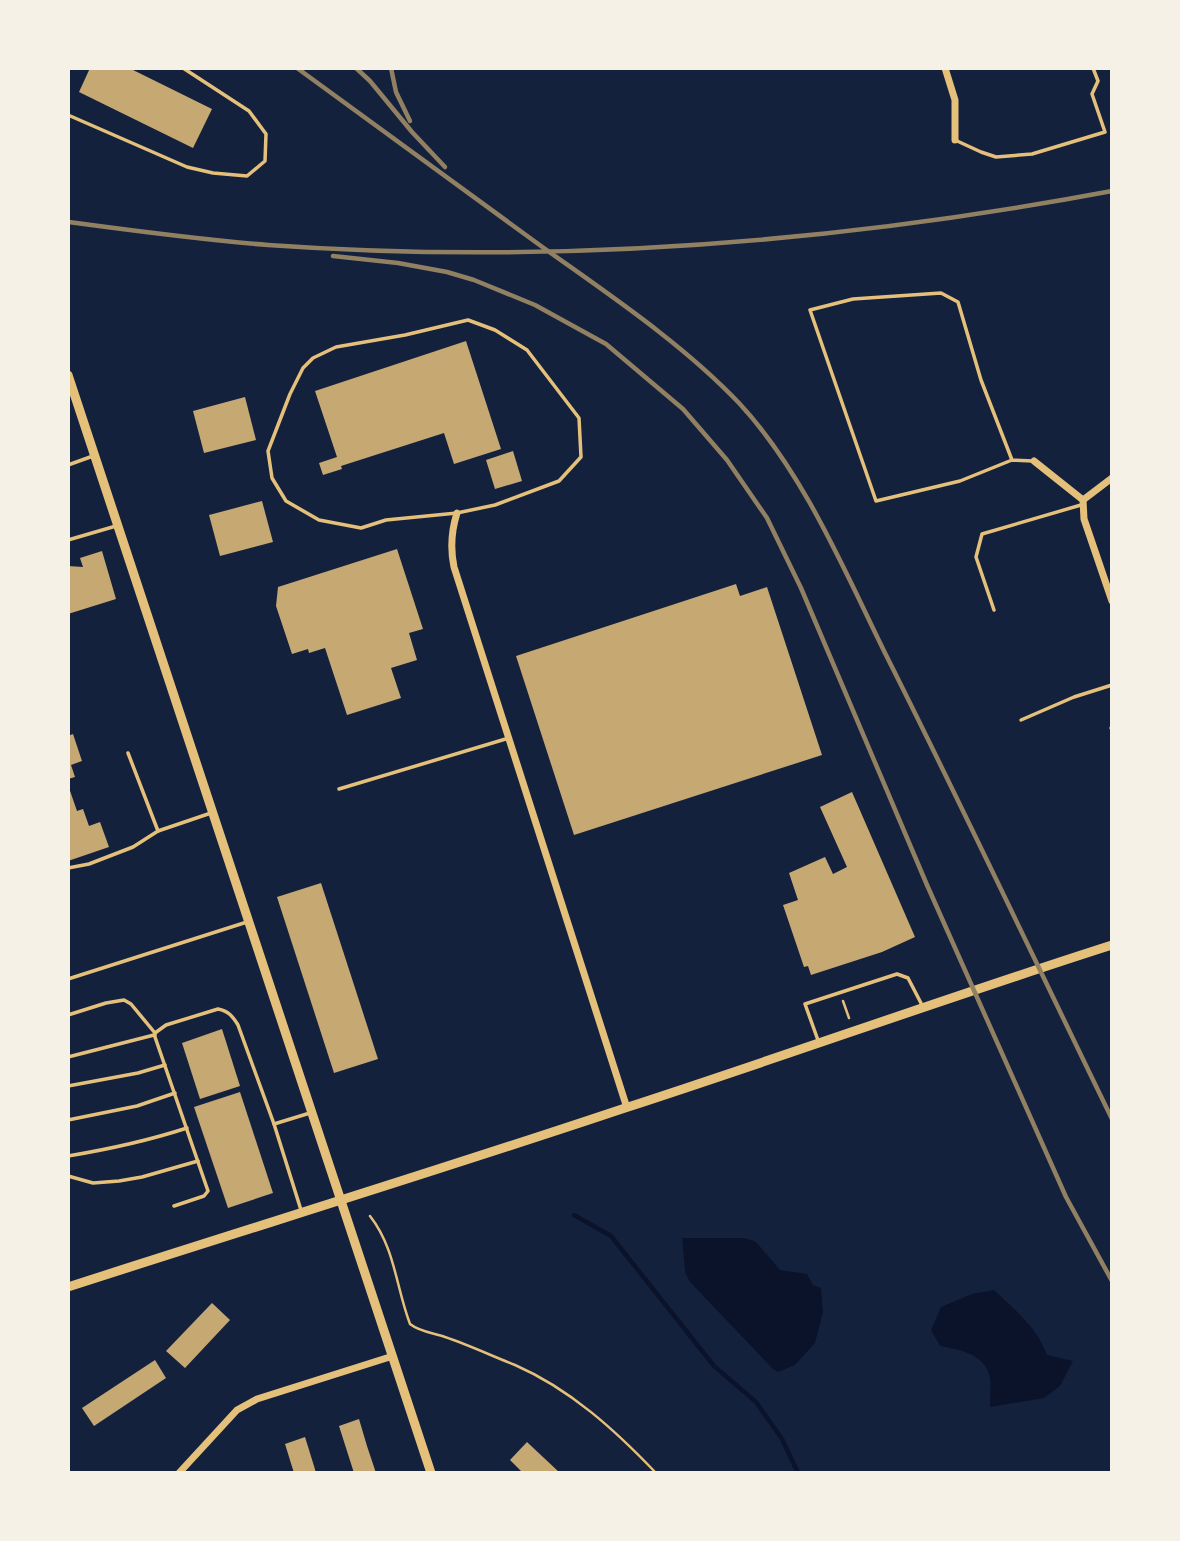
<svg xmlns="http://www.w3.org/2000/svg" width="1180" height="1541" viewBox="0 0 1180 1541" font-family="'Varela Round',sans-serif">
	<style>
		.water { fill: #0b132b }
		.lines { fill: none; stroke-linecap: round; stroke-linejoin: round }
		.stream { stroke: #0b132b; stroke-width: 4.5 }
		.building { fill: #c6a872 }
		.path { stroke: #e5c07b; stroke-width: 2.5 }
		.service { stroke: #e5c07b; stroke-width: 3.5 }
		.minor { stroke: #e5c07b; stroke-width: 7 }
		.tertiary { stroke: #e5c07b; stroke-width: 9 }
		.rail { stroke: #918062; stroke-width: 4.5 }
	</style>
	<rect width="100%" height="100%" fill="#14213d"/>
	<g class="water">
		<polygon points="682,1238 745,1238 756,1242 780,1270 807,1274 813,1285 821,1288 823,1312 815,1343 795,1365 778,1372 773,1369 690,1282 685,1272"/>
		<path d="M994,1290c20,19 44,38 53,65l26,6 -13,25 -16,12 -54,9c0,-9 1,-20 0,-29 -4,-24 -30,-28 -50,-32l-9,-16 10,-23 31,-13z"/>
	</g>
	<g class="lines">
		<polyline class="stream" points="574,1215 611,1236 714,1366 756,1402 782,1439 798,1473"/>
	</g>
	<g class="building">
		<polygon points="90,68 129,68 212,109 193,148 79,92"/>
		<polygon points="466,341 501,449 454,464 444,433 341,466 342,469 323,475 319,463 337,457 315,391"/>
		<polygon points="245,397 256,440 204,453 193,411"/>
		<polygon points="513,451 522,481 495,489 486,460"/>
		<polygon points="262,501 273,542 220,556 209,515"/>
		<polygon points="397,549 423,629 409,633 417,660 391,668 401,698 347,715 325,648 309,653 308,649 292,654 276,606 278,587"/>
		<polygon points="102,551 116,599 68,614 68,566 83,567 80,558"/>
		<polygon points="736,584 740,596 767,587 822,755 574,835 516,656"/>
		<polygon points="73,734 82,761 71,765 75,777 68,779 68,736"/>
		<polygon points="68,785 77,811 83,809 89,826 100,822 109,847 68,861"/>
		<polygon points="852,792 915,937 882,952 811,975 808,966 804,967 783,905 798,900 789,873 825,857 833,874 847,867 820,807"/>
		<polygon points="321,883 378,1059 334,1073 277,897"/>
		<polygon points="222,1029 240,1086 200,1099 182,1043"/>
		<polygon points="240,1092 273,1193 228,1208 194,1107"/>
		<polygon points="212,1303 230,1320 185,1368 166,1351"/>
		<polygon points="155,1360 166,1378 94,1426 82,1408"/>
		<polygon points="359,1419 367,1446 376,1473 354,1473 339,1426"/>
		<polygon points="305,1437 314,1466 316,1473 294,1473 285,1444"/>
		<polygon points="527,1442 560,1473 523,1473 510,1460"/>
	</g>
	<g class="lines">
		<g class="path">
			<polyline points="843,1001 849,1018"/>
			<path d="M370,1216c25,32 26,71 40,108 10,8 24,9 35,13 24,8 47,19 70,28 55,24 100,65 141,108"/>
		</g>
		<g class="service">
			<polyline points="68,115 187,167 213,173 247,176 265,161 266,134 249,111 183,68"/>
			<polyline points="955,140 981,152 996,157 1032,154 1105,132 1092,94 1098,81 1093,68"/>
			<polygon points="468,320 495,330 527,350 579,418 581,457 559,481 495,505 457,513 386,520 361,528 319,520 286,501 272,478 268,451 290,394 303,368 313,358 336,347 405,335"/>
			<polyline points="1012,460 981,380 958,302 941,293 853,299 810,310 876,501 960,481 1012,460 1033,461"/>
			<polyline points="68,465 93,456"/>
			<polyline points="68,540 116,526"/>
			<polyline points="994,610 976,557 982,534 1081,505"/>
			<polyline points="1021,720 1074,697 1112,685"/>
			<polyline points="1111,728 1112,728"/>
			<polyline points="128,753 158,831"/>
			<polyline points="339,789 509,738"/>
			<polyline points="68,868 89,864 133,847 158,831 211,813"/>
			<polyline points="68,979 247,922"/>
			<polyline points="68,1015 106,1003 124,1000 131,1004 155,1033"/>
			<polyline points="819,1043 805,1004 897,974 908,978 922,1005"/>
			<polyline points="68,1057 154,1035"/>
			<polyline points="68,1086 138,1073 165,1065"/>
			<polyline points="68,1120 137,1106 175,1093"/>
			<polyline points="274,1124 310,1113"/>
			<path d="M68,1156c42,-7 79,-15 119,-28"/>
			<polyline points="68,1176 93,1183 119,1181 142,1177 198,1161"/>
			<path d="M174,1206l30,-10 4,-5 -53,-154v-4l11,-8 52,-16c11,2 15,8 20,16l36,99 27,86"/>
		</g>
		<g class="minor">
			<polyline points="945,68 955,100 955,140"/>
			<polyline points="1034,461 1083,500 1084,519 1112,601"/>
			<polyline points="1083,500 1112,478"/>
			<path d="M457,513c-6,19 -7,35 -3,54l173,541"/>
			<polyline points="179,1473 237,1410 257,1399 393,1356"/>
		</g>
		<g class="tertiary">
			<polyline points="68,375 431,1473"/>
			<path d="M68,1287c186,-60 372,-117 557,-179 163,-53 324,-111 487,-163"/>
		</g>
		<g class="rail">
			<path d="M297,68c81,59 162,119 244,178 67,48 141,97 198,157 65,70 106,169 148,254 77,153 150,308 225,462"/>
			<polyline points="356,68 370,81 412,132 445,167"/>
			<polyline points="391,68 396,92 410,121"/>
			<path d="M68,222c67,9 133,18 200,23 282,20 567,-2 844,-54"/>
			<polyline points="333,256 398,263 447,272 474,280 535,305 606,344 683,409 727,460 767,518 801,588 927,885 1066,1197 1112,1281"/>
		</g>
	</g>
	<rect width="1180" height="1541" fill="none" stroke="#f6f1e7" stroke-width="140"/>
</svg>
